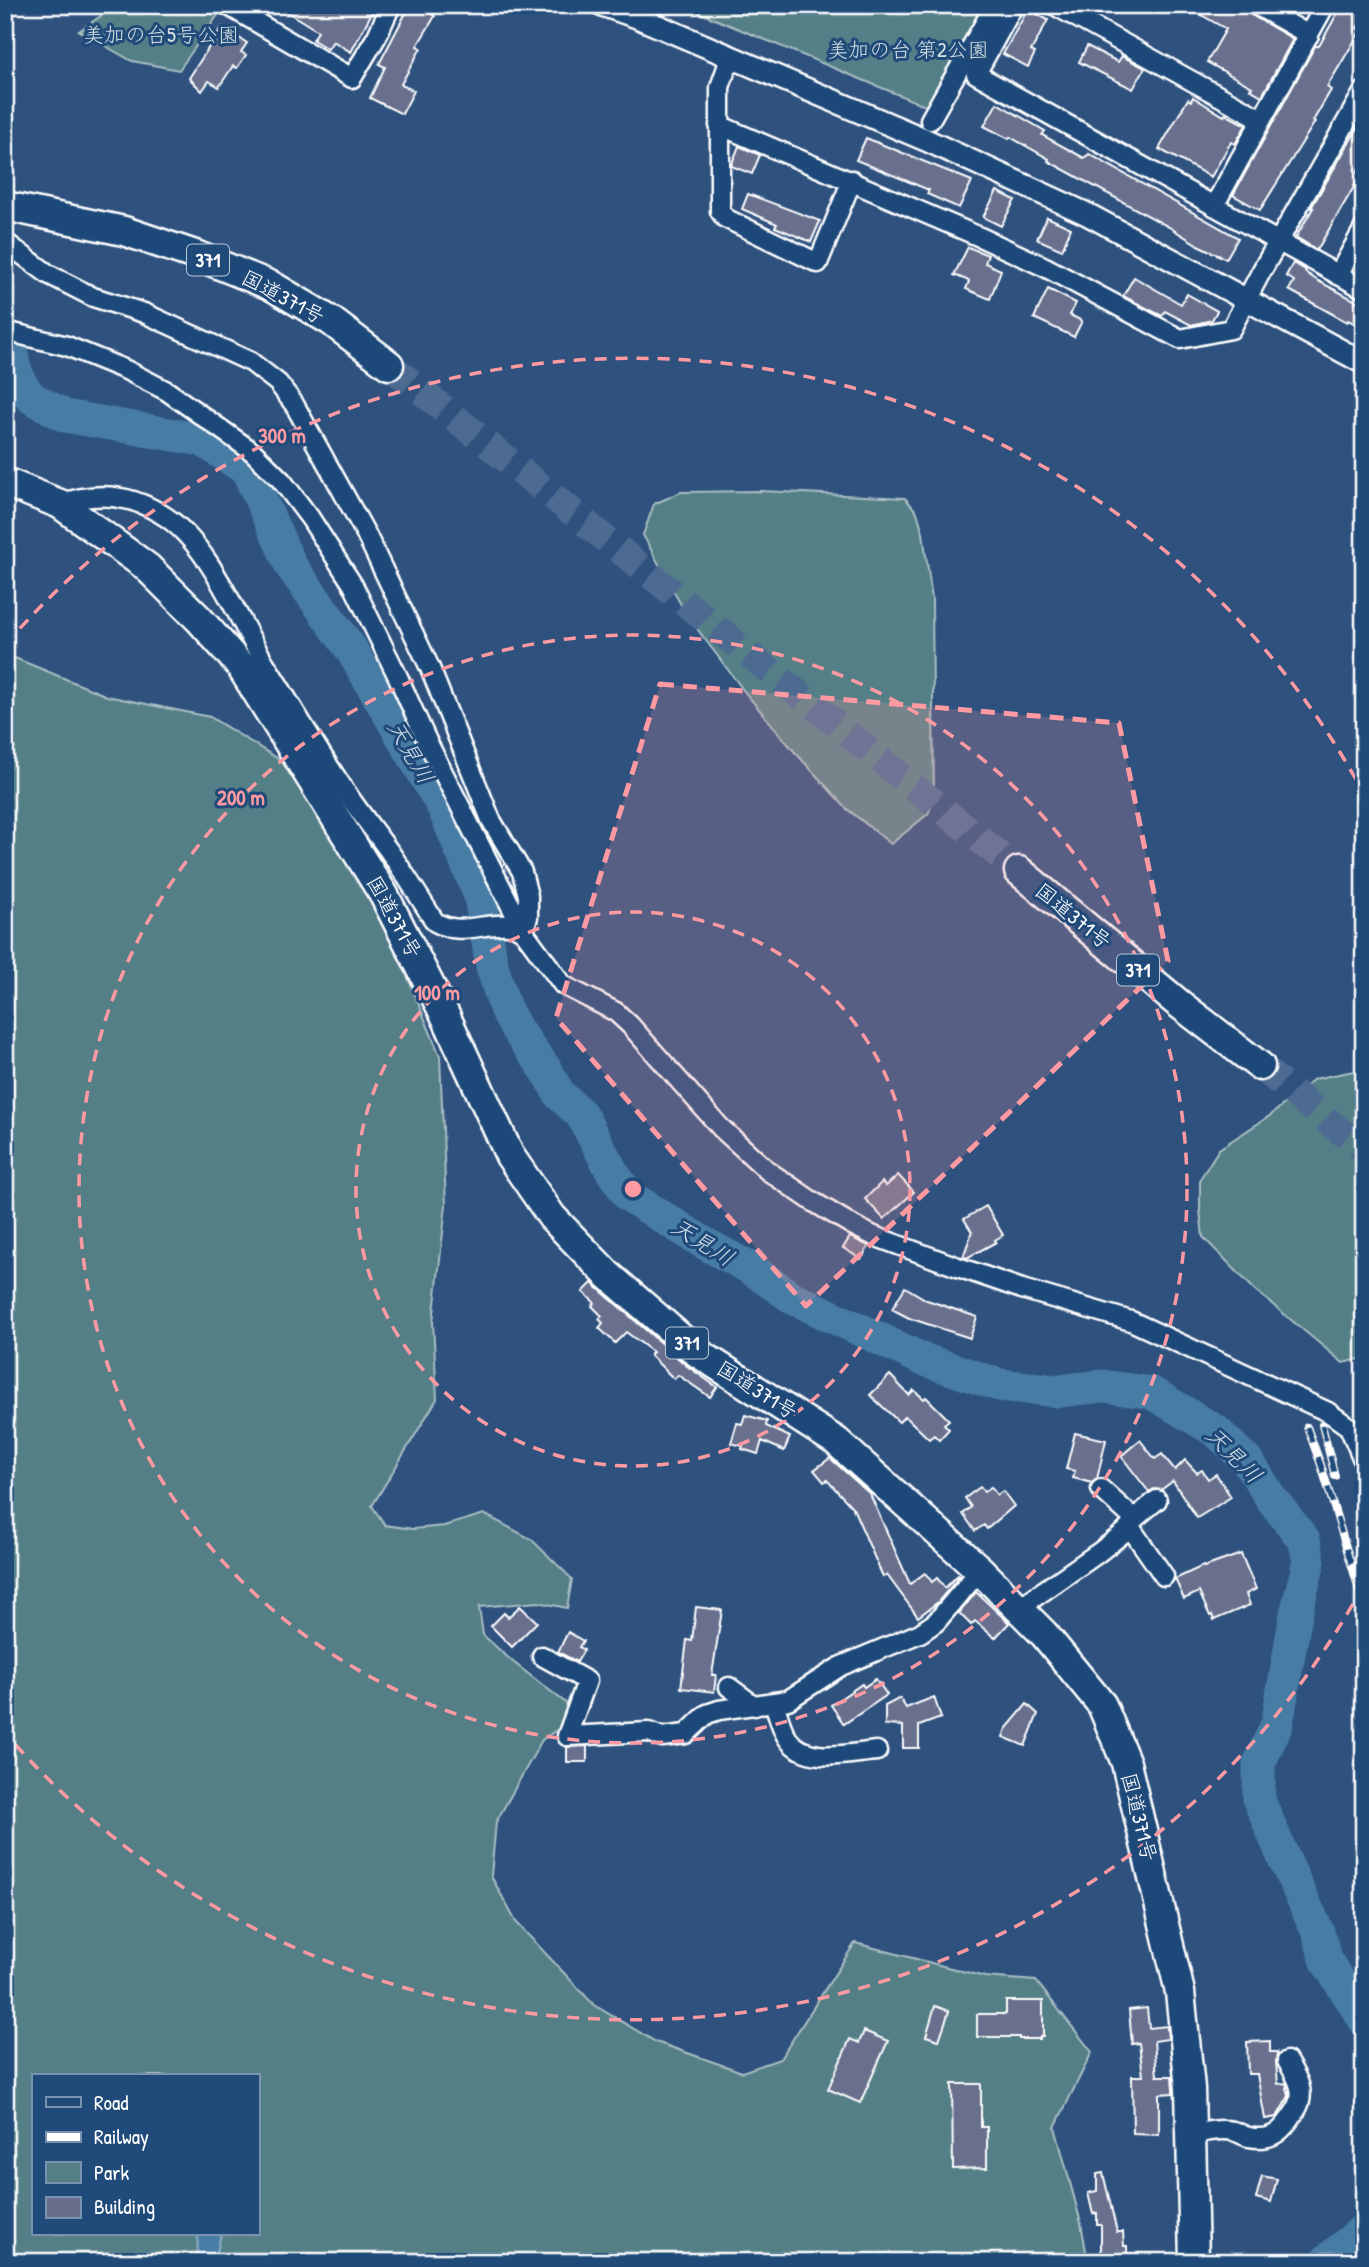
<svg xmlns="http://www.w3.org/2000/svg" width="1369" height="2267" viewBox="0 0 1369 2267" font-family="'Patrick Hand','Klee One',sans-serif">
	<style>
		.green { fill: #547f87; stroke: #aabfc3; stroke-width: 2; fill-rule: evenodd }
		.water { fill: #477ca5; stroke: #91b0c9; stroke-width: 2 }
		.lines { fill: none; stroke-linecap: round; stroke-linejoin: round }
		.river { stroke: #477ca5; stroke-width: 33 }
		.building { fill: #686f8d; stroke: #fff; stroke-width: 2 }
		.trunk-tunnel { stroke: #4d6b91; stroke-width: 28; stroke-dasharray: 28 14; stroke-linecap: butt }
		.minor-casing { stroke: #fff; stroke-width: 23 }
		.tertiary-casing { stroke: #fff; stroke-width: 26 }
		.trunk-casing { stroke: #fff; stroke-width: 33 }
		.minor { stroke: #1f4a7a; stroke-width: 18 }
		.tertiary { stroke: #1f4a7a; stroke-width: 21 }
		.trunk { stroke: #1f4a7a; stroke-width: 28 }
		.rail-casing { stroke: #fff; stroke-width: 8 }
		.rail { stroke: #1f4a7a; stroke-width: 5; stroke-dasharray: 16; stroke-linecap: butt }
		.marked { fill: #ff9aa2; fill-opacity: 0.2; stroke: #ff9aa2; stroke-width: 5; stroke-dasharray: 14 9; stroke-linejoin: round }
		.ring { fill: none; stroke: #ff9aa2; stroke-width: 3.5; stroke-dasharray: 12 9 }
		.labels { text-anchor: middle; stroke-width: 6; stroke-linejoin: round; paint-order: stroke }
		.shield { fill: #1f4a7a; stroke: #bcc9d7; stroke-width: 2 }
		.shield-label { font-size: 19px; font-weight: bold; fill: #fff }
		.park-label { font-size: 21px; fill: #d4dfe1; stroke: #1f4a7a }
		.street-label { font-size: 21px; fill: #fff; stroke: #1f4a7a }
		.water-label { font-size: 23px; font-style: italic; fill: #d1dee8; stroke: #1f4a7a }
		.centre { fill: #ff9aa2; stroke: #1f4a7a; stroke-width: 3.5 }
		.ring-label { font-size: 21px; text-anchor: middle; font-weight: bold; fill: #ff9aa2; stroke: #1f4a7a; stroke-width: 6; stroke-linejoin: round; paint-order: stroke }
	</style>
	<rect width="100%" height="100%" fill="#2e517e"/>
	<filter id="ink" filterUnits="userSpaceOnUse"><feTurbulence type="fractalNoise" baseFrequency=".0143" numOctaves="2"/><feDisplacementMap in="SourceGraphic" scale="14" xChannelSelector="R" yChannelSelector="G"/><feConvolveMatrix kernelMatrix="1 2 1 2 8 2 1 2 1" color-interpolation-filters="sRGB"/></filter>
	<g filter="url(#ink)">
		<g class="green">
			<polygon points="117,5 208,5 220,12 179,70 132,61 79,31"/>
			<polygon points="681,5 985,5 928,107"/>
			<polygon points="761,491 905,498 917,512 923,533 932,599 934,800 928,814 891,844 846,808 794,751 747,695 686,614 643,535 654,504 681,492"/>
			<path d="M5,654l102,42 103,21 75,46 64,92 48,96 43,105 6,149 -13,117 4,77 -65,107 13,19 28,4 31,-3 40,-12 47,25 41,40 -5,29 -29,-6 -59,5 4,28 30,27 67,52 -38,26 -46,82 -5,54 25,46 78,83 62,37 86,30 38,-13 75,-116 130,34 51,4 56,71 -37,75 26,96 7,39h-1083zM33,2076h224v158h-224z"/>
			<polygon points="1364,1069 1364,1358 1343,1363 1255,1290 1203,1237 1200,1210 1200,1179 1219,1149 1271,1115 1314,1079"/>
		</g>
		<polygon class="water" points="198,2234 221,2234 215,2262 197,2262"/>
		<g class="lines">
			<g class="river">
				<polyline points="5,341 12,354 14,366 22,386 32,398 65,416 202,440 247,470 291,566 351,649 443,807 480,896 492,966 505,1008 517,1030 546,1070 560,1095 581,1114 613,1173 629,1196 704,1243 748,1267 793,1298 922,1359 999,1385 1058,1391 1103,1386 1152,1393 1216,1431 1249,1463 1271,1498 1304,1540 1309,1561 1296,1614 1277,1724 1259,1764 1259,1800 1285,1861 1318,1932 1327,1962 1364,2019"/>
				<polyline points="1325,2262 1364,2229"/>
			</g>
		</g>
		<g class="building">
			<polygon points="276,5 376,5 351,52 333,41 328,49 313,40 318,31"/>
			<polygon points="410,5 435,5 431,13 435,16 417,46 421,48 401,84 414,91 402,114 370,98 385,67 379,64"/>
			<polygon points="1184,5 1234,5 1293,39 1262,96 1250,89 1252,87 1207,62 1226,29"/>
			<polygon points="1342,5 1364,5 1364,17 1357,28 1361,30 1327,87 1331,90 1313,121 1315,122 1260,210 1233,195 1315,46 1319,46"/>
			<polygon points="1028,9 1048,20 1031,51 1035,53 1028,67 1003,54"/>
			<polygon points="222,27 247,43 241,52 246,55 237,68 233,66 219,87 209,81 202,91 189,78"/>
			<polygon points="1087,46 1118,62 1122,56 1145,68 1133,89 1079,62"/>
			<polygon points="1193,97 1224,116 1225,114 1246,125 1235,144 1231,142 1211,177 1159,149 1188,99 1191,101"/>
			<polygon points="997,103 1045,131 1042,135 1084,158 1089,154 1238,238 1226,259 1200,246 1169,227 1048,161 1049,159 1010,137 1009,139 984,126"/>
			<polygon points="1364,117 1364,160 1357,172 1361,175 1317,250 1296,237 1313,208 1311,208"/>
			<polygon points="866,138 972,181 959,208 927,194 929,190 856,160"/>
			<polygon points="739,146 760,155 752,174 731,166"/>
			<polygon points="997,191 1015,200 1001,226 983,217"/>
			<polygon points="748,194 820,221 811,242 775,227 777,224 742,209"/>
			<polygon points="1047,217 1071,228 1062,250 1037,239"/>
			<polygon points="968,247 988,255 985,263 1001,270 990,299 966,289 969,281 954,275"/>
			<polygon points="1293,263 1306,270 1305,272 1318,281 1364,305 1364,328 1348,320 1347,322 1289,290 1294,281 1286,276"/>
			<polygon points="1134,277 1181,304 1187,294 1217,311 1212,320 1191,325 1165,311 1162,316 1123,296"/>
			<polygon points="1048,289 1076,303 1070,315 1082,321 1074,337 1034,318"/>
			<polygon points="898,1175 914,1192 884,1219 865,1199 882,1182 886,1186"/>
			<polygon points="986,1206 1003,1235 995,1240 996,1242 967,1258 963,1257 972,1232 964,1219"/>
			<polygon points="850,1237 869,1246 861,1259 843,1248"/>
			<polygon points="592,1283 687,1366 717,1387 710,1397 678,1375 674,1379 650,1355 653,1352 626,1332 615,1343 599,1328 603,1323 599,1319 602,1316 592,1306 595,1303 583,1292"/>
			<polygon points="905,1287 927,1300 977,1317 970,1338 909,1318 892,1309"/>
			<polygon points="890,1375 909,1395 914,1390 924,1399 926,1397 949,1420 944,1424 949,1429 939,1440 934,1435 929,1439 905,1416 899,1422 870,1395"/>
			<polygon points="745,1415 767,1421 766,1426 790,1437 784,1451 762,1441 758,1454 742,1449 743,1446 731,1443 737,1423 742,1424"/>
			<polygon points="1075,1433 1106,1440 1097,1479 1092,1483 1073,1478 1075,1471 1066,1469"/>
			<polygon points="1140,1440 1155,1459 1162,1454 1175,1470 1185,1460 1197,1473 1202,1470 1208,1479 1216,1474 1231,1497 1197,1518 1173,1481 1161,1490 1154,1489 1149,1492 1121,1456"/>
			<polygon points="830,1458 870,1494 910,1584 925,1573 932,1582 937,1578 945,1588 958,1575 960,1576 938,1602 918,1617 887,1575 883,1577 853,1508 827,1480 824,1482 814,1470"/>
			<polygon points="980,1487 984,1492 991,1487 997,1495 1003,1491 1014,1506 987,1529 984,1525 975,1531 963,1514 971,1507 965,1498"/>
			<polygon points="1241,1554 1256,1589 1246,1594 1250,1605 1214,1620 1212,1615 1210,1616 1199,1592 1184,1599 1175,1579 1203,1566 1204,1567"/>
			<polygon points="976,1592 1009,1623 995,1638 975,1621 971,1625 959,1613"/>
			<polygon points="520,1606 537,1622 512,1647 491,1626 504,1613 508,1617"/>
			<polygon points="696,1607 722,1610 712,1675 716,1675 714,1692 681,1688 687,1640 692,1641"/>
			<polygon points="568,1632 583,1641 579,1647 584,1650 577,1662 558,1652"/>
			<polygon points="876,1679 887,1695 844,1724 831,1705 862,1684 864,1687"/>
			<polygon points="934,1697 941,1718 919,1726 919,1748 903,1748 903,1726 885,1725 885,1706 900,1698 906,1708"/>
			<polygon points="1027,1704 1038,1714 1025,1746 1003,1737 1006,1729"/>
			<polygon points="587,1746 587,1762 567,1762 567,1747"/>
			<polygon points="1006,2001 1043,2001 1043,2036 1040,2036 1040,2039 1019,2039 1019,2037 977,2037 977,2014 1006,2014"/>
			<polygon points="935,2006 949,2011 939,2040 926,2036"/>
			<polygon points="1147,2008 1149,2028 1167,2026 1168,2039 1154,2041 1157,2076 1172,2076 1173,2089 1173,2093 1159,2094 1159,2135 1133,2134 1132,2076 1143,2076 1139,2043 1132,2044 1129,2010"/>
			<polygon points="864,2031 888,2041 860,2103 828,2089 850,2039 859,2043"/>
			<polygon points="1270,2041 1270,2052 1277,2052 1276,2062 1278,2084 1286,2083 1289,2096 1277,2117 1265,2119 1257,2074 1248,2074 1247,2042"/>
			<polygon points="952,2084 981,2084 981,2127 987,2127 987,2168 953,2169"/>
			<polygon points="1103,2173 1117,2232 1123,2232 1124,2246 1127,2246 1127,2262 1101,2262 1101,2225 1097,2225 1097,2213 1093,2214 1088,2193 1097,2191 1097,2174"/>
			<polygon points="1262,2176 1277,2179 1271,2202 1256,2198"/>
		</g>
		<g class="lines">
			<g class="trunk-tunnel">
				<polyline points="389,365 1019,871"/>
				<polyline points="1260,1066 1364,1150"/>
			</g>
			<defs>
				<g id="minor">
					<polyline points="227,5 352,78 377,36 391,5"/>
					<polyline points="1014,5 976,74 1364,289"/>
					<polyline points="1054,5 1261,119"/>
					<polyline points="1256,5 1309,35"/>
					<polyline points="731,56 720,87 720,211 725,218 818,263 852,180"/>
					<polyline points="930,120 995,5"/>
					<polyline points="719,125 980,237 1045,267 1180,339 1231,329 1261,272 1364,91"/>
					<polyline points="1214,206 1325,5"/>
					<polyline points="5,242 48,274 93,297 144,313 251,362 278,383 294,404 366,534 430,668 491,820 522,872 528,896 528,917 524,932"/>
					<polyline points="1338,275 1364,228"/>
					<polyline points="5,331 67,346 126,370 167,391 253,452 282,481 310,518 353,585 398,677 427,741 524,932 563,985 616,1012 630,1025 721,1128 768,1171 812,1201 854,1226 874,1236 955,1266 1022,1289 1131,1321 1328,1412 1349,1427 1364,1462"/>
					<path d="M60,504c37,-13 72,-10 106,13 45,30 71,102 100,148 27,43 53,88 82,130 13,19 27,37 41,56 16,23 31,47 46,71 27,15 47,0 74,3 5,0 11,5 15,7"/>
					<polyline points="1101,1489 1134,1519"/>
					<polyline points="1130,1527 1164,1576"/>
					<polyline points="1019,1608 1098,1553 1125,1532 1130,1527 1134,1519 1157,1500"/>
					<polyline points="542,1656 587,1681 567,1736 649,1732 662,1737 686,1734 707,1714 719,1710 788,1700 841,1666 920,1633 936,1622 980,1570"/>
					<polyline points="729,1687 755,1706"/>
					<path d="M774,1703c4,11 7,26 14,36 18,26 62,14 89,12"/>
					<path d="M1191,2135c13,-3 29,-7 42,-4 6,1 10,5 16,6 25,5 34,-7 47,-27 11,-17 1,-33 -9,-49"/>
				</g>
				<polyline id="tertiary" points="602,5 637,17 926,140 1087,214 1364,363"/>
				<g id="trunk">
					<polyline points="5,206 124,231 198,256 272,286 331,321 389,365"/>
					<polyline points="5,482 60,504 147,567 199,619 240,665 384,895 446,1017 510,1156 552,1217 607,1274 698,1353 836,1441 980,1570 1044,1634 1102,1705 1126,1763 1180,1992 1190,2088 1194,2262"/>
					<polyline points="1019,871 1178,1003 1260,1066"/>
				</g>
			</defs>
			<use href="#minor" class="minor-casing"/>
			<use href="#tertiary" class="tertiary-casing"/>
			<use href="#trunk" class="trunk-casing"/>
			<use href="#minor" class="minor"/>
			<use href="#tertiary" class="tertiary"/>
			<use href="#trunk" class="trunk"/>
			<defs>
				<g id="rail">
					<polyline points="1322,1425 1335,1476"/>
					<polyline points="1307,1427 1321,1465 1364,1606"/>
				</g>
			</defs>
			<use href="#rail" class="rail-casing"/>
			<use href="#rail" class="rail"/>
		</g>
	</g>
	<path class="marked" d="M660,684l459,39 49,238 -362,345 -250,-288z"/>
	<g class="ring">
		<circle cx="633" cy="1189" r="277"/>
		<circle cx="633" cy="1189" r="554"/>
		<path d="M1363 1586A831 831 0 0 1 6 1734M6 644A831 831 0 0 1 1363 792"/>
	</g>
	<g class="labels">
		<g class="shield">
			<rect x="187" y="244.5" width="42" height="31" rx="5"/>
			<rect x="1117" y="954.5" width="42" height="31" rx="5"/>
			<rect x="666" y="1327.5" width="42" height="31" rx="5"/>
		</g>
		<g class="shield-label">
			<text x="208" y="267">371</text>
			<text x="1138" y="977">371</text>
			<text x="687" y="1350">371</text>
		</g>
		<g class="park-label">
			<text x="161" y="42">美加の台5号公園</text>
			<text x="908" y="57">美加の台 第2公園</text>
		</g>
		<g class="street-label">
			<text transform="translate(283 297) rotate(28)" y="7">国道371号</text>
			<text transform="translate(1073 916) rotate(39)" y="7">国道371号</text>
			<text transform="translate(394 917) rotate(61)" y="7">国道371号</text>
			<text transform="translate(757 1390) rotate(32)" y="7">国道371号</text>
			<text transform="translate(1139 1817) rotate(76)" y="7">国道371号</text>
		</g>
		<g class="water-label">
			<text transform="translate(411 752) rotate(60)" y="8">天見川</text>
			<text transform="translate(703 1242) rotate(32)" y="8">天見川</text>
			<text transform="translate(1234 1455) rotate(45)" y="8">天見川</text>
		</g>
	</g>
	<circle cx="633" cy="1189" r="10" class="centre"/>
	<g class="ring-label">
		<text x="282" y="443">300 m</text>
		<text x="241" y="805">200 m</text>
		<text x="437" y="1000">100 m</text>
	</g>
	<rect width="1369" height="2267" fill="none" stroke="#1f4a7a" stroke-width="28"/>
	<rect x="14" y="14" width="1341" height="2239" fill="none" stroke="#fff" stroke-width="2.5" filter="url(#ink)"/>
	<rect x="32" y="2074" width="228" height="161" fill="#1f4a7a" stroke="#7992af" stroke-width="2"/>
	<rect x="46" y="2097" width="35" height="10" fill="#1f4a7a" stroke="#7992af" stroke-width="2"/>
	<text x="94" y="2110" font-size="21" fill="#ffffff">Road</text>
	<rect x="46" y="2132" width="35" height="10" fill="#ffffff" stroke="#7992af" stroke-width="2"/>
	<text x="94" y="2144" font-size="21" fill="#ffffff">Railway</text>
	<rect x="46" y="2162" width="35" height="21" fill="#547f87" stroke="#7992af" stroke-width="2"/>
	<text x="94" y="2180" font-size="21" fill="#ffffff">Park</text>
	<rect x="46" y="2197" width="35" height="21" fill="#686f8d" stroke="#7992af" stroke-width="2"/>
	<text x="94" y="2214" font-size="21" fill="#ffffff">Building</text>
</svg>
